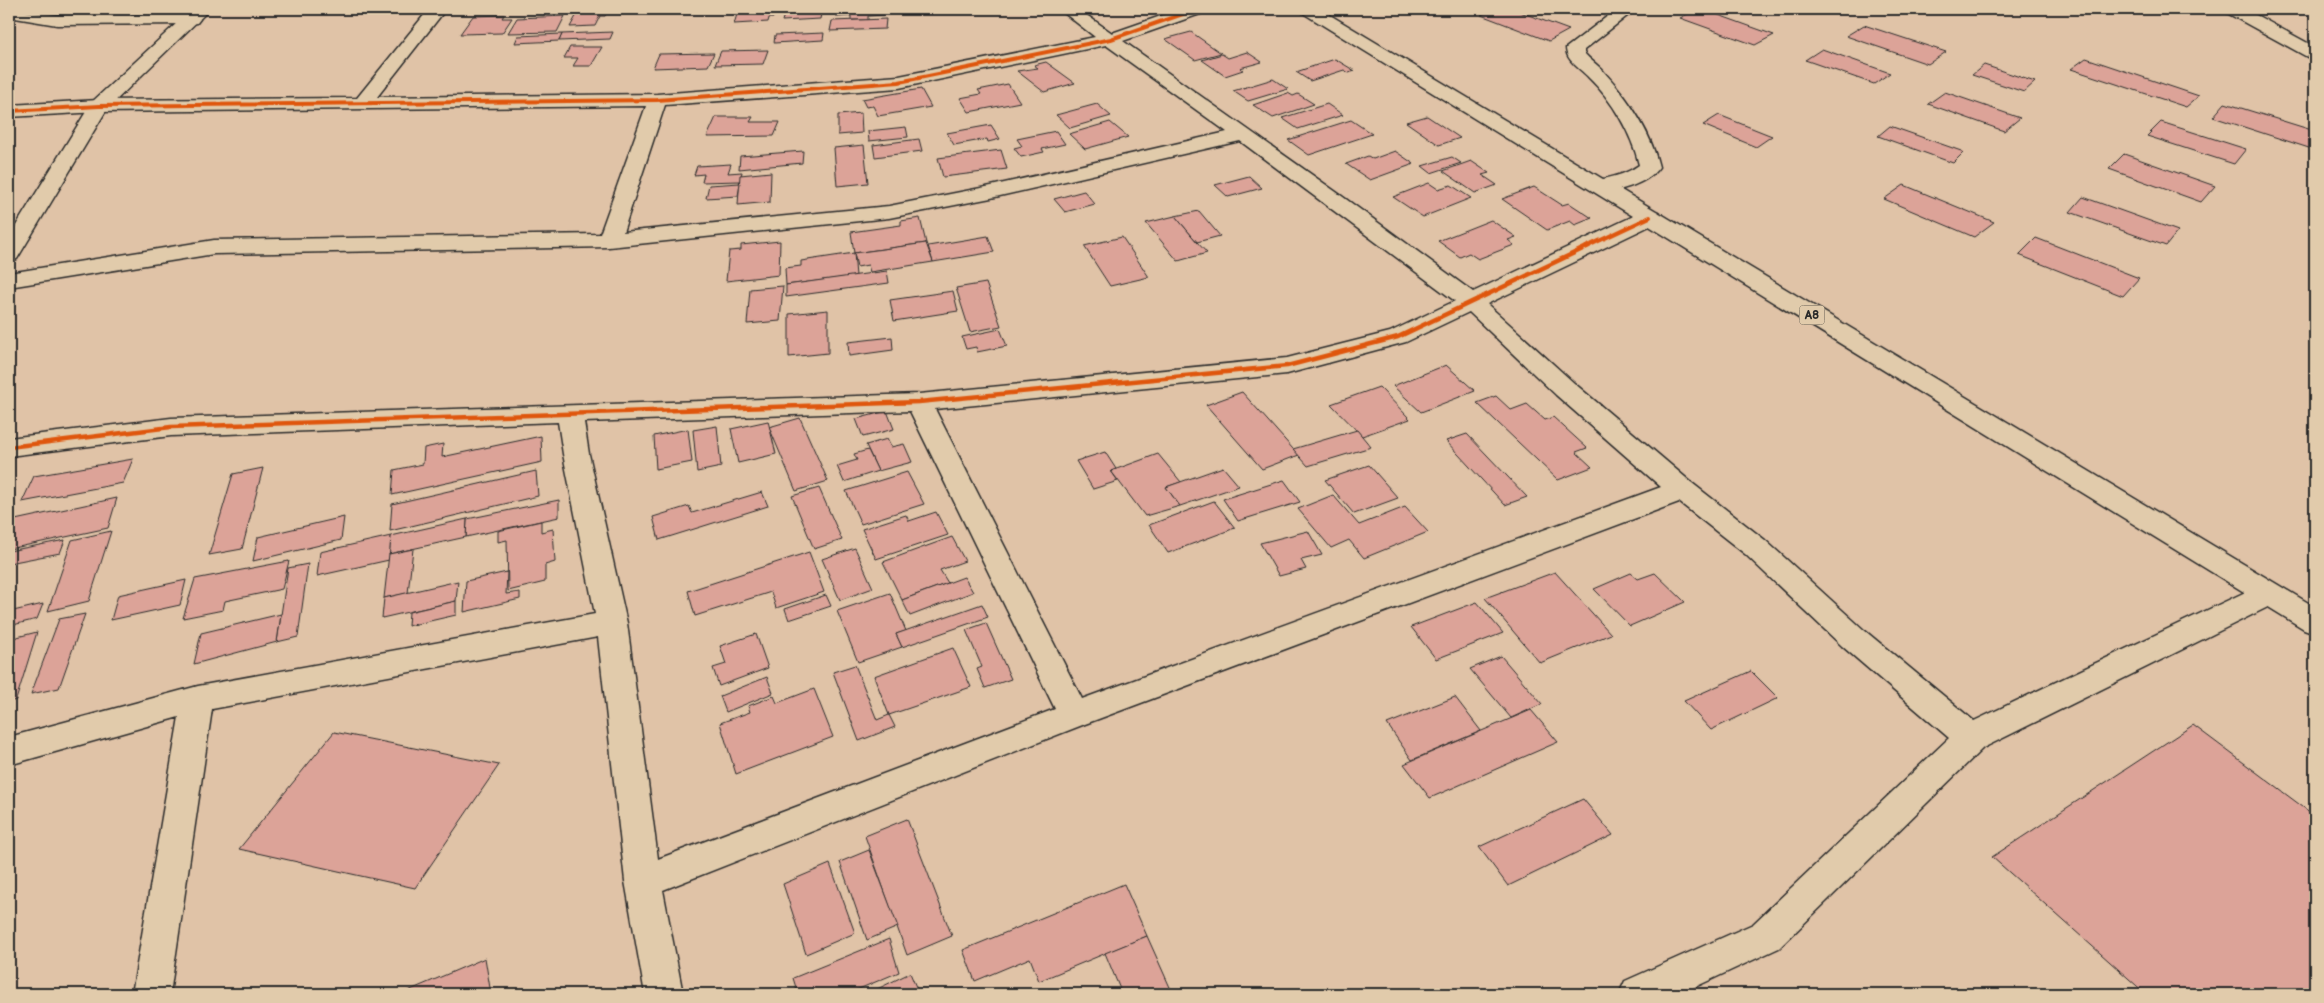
<svg xmlns="http://www.w3.org/2000/svg" width="2324" height="1003" viewBox="0 0 2324 1003" font-family="'Balsamiq Sans',sans-serif">
	<style>
		.building { fill: #dca398; stroke: #2b2b2b }
		.lines { fill: none; stroke-linecap: round; stroke-linejoin: round }
		.street-casing { stroke: #2b2b2b; stroke-width: 3 }
		.secondary-casing { stroke: #2b2b2b; stroke-width: 3 }
		.primary-casing { stroke: #2b2b2b; stroke-width: 3 }
		.street { fill: #e1cbab; fill-rule: evenodd }
		.secondary { fill: #e1cbab; fill-rule: evenodd }
		.primary { fill: #e1cbab; fill-rule: evenodd }
		.cycleway-far1-casing { stroke: #e1cbab; stroke-width: 5.5 }
		.cycleway-casing { stroke: #e1cbab; stroke-width: 8 }
		.cycleway-far1 { stroke: #df570e; stroke-width: 4 }
		.cycleway { stroke: #df570e; stroke-width: 4.5 }
		.labels { text-anchor: middle; stroke-width: 5; stroke-linejoin: round; paint-order: stroke }
		.shield { fill: #e1cbab; stroke: #625b51; stroke-width: 1 }
		.shield-label { font-size: 12px; font-weight: bold; fill: #2b2b2b }
	</style>
	<rect width="100%" height="100%" fill="#e0c3a7"/>
	<filter id="ink" filterUnits="userSpaceOnUse"><feTurbulence type="fractalNoise" baseFrequency=".02" numOctaves="2"/><feDisplacementMap in="SourceGraphic" scale="10" xChannelSelector="R" yChannelSelector="G"/><feConvolveMatrix kernelMatrix="1 2 1 2 8 2 1 2 1" color-interpolation-filters="sRGB"/></filter>
	<g filter="url(#ink)">
		<g class="building">
			<polygon points="580,9 609,9 605,16 600,16 595,26 570,27"/>
			<polygon points="749,9 775,9 773,18 769,18 768,22 734,24 738,11 748,11"/>
			<polygon points="786,9 822,9 820,19 782,21"/>
			<polygon points="838,9 885,9 884,15 868,16 868,20 851,20 851,16 837,17"/>
			<polygon points="1493,9 1512,9 1569,30 1549,41 1481,15"/>
			<polygon points="1697,9 1702,9 1774,35 1755,45 1680,18"/>
			<polygon points="504,15 502,18 512,18 502,33 460,34 473,16"/>
			<polygon points="565,16 557,32 508,33 517,18"/>
			<polygon points="886,19 885,29 830,31 832,21"/>
			<polygon points="1864,25 1946,52 1928,64 1846,36"/>
			<polygon points="613,32 610,39 559,41 562,34"/>
			<polygon points="1191,32 1221,53 1195,60 1165,39"/>
			<polygon points="824,33 823,40 774,43 775,35"/>
			<polygon points="562,34 559,41 515,43 518,36"/>
			<polygon points="570,47 602,47 591,66 573,66 578,58 564,58"/>
			<polygon points="1822,49 1890,73 1874,84 1805,60"/>
			<polygon points="768,50 763,64 715,65 721,51"/>
			<polygon points="1247,52 1262,62 1240,68 1243,70 1225,76 1202,60 1222,54 1228,58"/>
			<polygon points="714,53 708,66 653,68 659,54"/>
			<polygon points="2086,58 2199,96 2186,107 2071,69"/>
			<polygon points="1335,59 1355,71 1349,73 1344,70 1310,81 1296,72"/>
			<polygon points="1046,62 1075,83 1044,92 1017,71 1038,68 1034,65"/>
			<polygon points="1984,65 2035,82 2024,92 1972,75"/>
			<polygon points="1273,79 1288,89 1248,101 1233,91"/>
			<polygon points="1008,84 1020,102 969,112 960,98 981,94 978,90"/>
			<polygon points="921,89 931,107 878,116 873,106 866,107 862,99"/>
			<polygon points="1945,92 2020,118 2004,131 1928,104"/>
			<polygon points="1288,93 1293,96 1298,94 1314,104 1273,118 1253,105"/>
			<polygon points="2225,103 2315,131 2315,150 2213,117"/>
			<polygon points="1097,104 1111,116 1070,128 1056,115"/>
			<polygon points="1327,104 1343,115 1298,129 1282,118"/>
			<polygon points="861,113 862,133 838,135 838,115"/>
			<polygon points="1719,115 1772,136 1756,147 1703,125"/>
			<polygon points="1427,116 1460,138 1439,145 1406,122"/>
			<polygon points="716,117 753,117 750,122 780,122 774,136 707,137"/>
			<polygon points="1351,120 1372,134 1309,155 1288,140"/>
			<polygon points="1110,122 1128,137 1085,149 1069,134"/>
			<polygon points="2161,122 2246,149 2234,164 2147,136"/>
			<polygon points="991,125 1000,139 988,142 987,139 954,145 947,133"/>
			<polygon points="1890,126 1964,152 1953,163 1878,136"/>
			<polygon points="906,127 908,137 869,141 868,131"/>
			<polygon points="1056,131 1065,144 1042,149 1044,152 1021,157 1014,148 1022,146 1017,139"/>
			<polygon points="919,139 922,151 875,157 873,145"/>
			<polygon points="864,145 868,183 837,186 834,148"/>
			<polygon points="1001,150 1007,169 943,177 938,158"/>
			<polygon points="803,151 802,163 739,169 740,156"/>
			<polygon points="1395,151 1414,164 1370,180 1346,164 1368,156 1373,159"/>
			<polygon points="2124,154 2215,186 2201,202 2109,169"/>
			<polygon points="1452,157 1461,163 1431,173 1422,166"/>
			<polygon points="1471,161 1489,173 1482,175 1497,185 1475,193 1443,171"/>
			<polygon points="731,164 728,173 742,172 740,181 702,182 704,174 694,175 697,166"/>
			<polygon points="771,172 770,202 738,205 740,175"/>
			<polygon points="1249,176 1262,188 1228,197 1215,185"/>
			<polygon points="740,183 738,196 706,198 709,185"/>
			<polygon points="1429,183 1438,189 1451,185 1471,198 1423,217 1393,197"/>
			<polygon points="1904,185 1994,222 1974,237 1884,199"/>
			<polygon points="1534,187 1562,205 1569,203 1592,218 1575,225 1570,221 1547,230 1502,199"/>
			<polygon points="1084,191 1095,204 1065,212 1054,199"/>
			<polygon points="2083,197 2178,231 2166,246 2070,212"/>
			<polygon points="1199,211 1220,236 1197,242 1175,216"/>
			<polygon points="1175,216 1197,242 1207,253 1178,261 1146,223"/>
			<polygon points="920,218 926,243 854,253 851,232 901,225 901,221"/>
			<polygon points="1491,220 1516,237 1508,240 1514,245 1478,259 1469,253 1460,257 1438,241"/>
			<polygon points="988,236 994,252 933,262 928,246"/>
			<polygon points="1122,237 1149,277 1110,286 1084,246"/>
			<polygon points="2036,238 2139,278 2123,296 2019,255"/>
			<polygon points="780,241 779,275 726,281 729,251 741,250 741,245"/>
			<polygon points="926,243 933,262 870,272 868,265 857,267 854,253"/>
			<polygon points="854,253 856,276 786,285 785,268 801,266 801,261"/>
			<polygon points="887,271 889,283 786,297 786,285"/>
			<polygon points="986,283 1001,326 970,332 956,288"/>
			<polygon points="783,286 780,321 747,324 750,289"/>
			<polygon points="953,291 958,311 894,321 890,300"/>
			<polygon points="828,310 828,353 789,357 789,314"/>
			<polygon points="1000,329 1007,346 977,352 976,347 966,349 962,337"/>
			<polygon points="892,337 893,350 849,356 848,342"/>
			<polygon points="1446,365 1475,391 1421,412 1393,386"/>
			<polygon points="1379,387 1410,419 1362,436 1331,404"/>
			<polygon points="1242,392 1293,449 1299,455 1262,469 1206,405"/>
			<polygon points="1496,396 1511,410 1527,404 1545,420 1553,417 1587,448 1576,452 1592,467 1558,480 1477,403"/>
			<polygon points="887,411 894,429 863,437 856,419"/>
			<polygon points="800,418 828,481 796,491 769,427"/>
			<polygon points="768,421 776,454 738,463 731,429"/>
			<polygon points="717,426 721,467 697,472 693,430"/>
			<polygon points="688,429 692,462 656,469 654,436"/>
			<polygon points="1357,430 1371,447 1308,466 1293,449"/>
			<polygon points="1467,434 1527,497 1505,505 1446,441"/>
			<polygon points="541,436 542,462 392,495 394,470 423,464 424,448 443,444 442,457"/>
			<polygon points="887,439 891,447 904,444 912,462 878,471 866,445"/>
			<polygon points="868,450 878,471 844,482 837,466 857,460 854,454"/>
			<polygon points="1105,452 1116,469 1111,471 1118,481 1093,489 1076,461"/>
			<polygon points="1158,454 1181,482 1166,487 1180,506 1145,516 1111,471"/>
			<polygon points="133,459 123,483 22,502 34,476"/>
			<polygon points="1369,465 1398,498 1354,514 1325,480"/>
			<polygon points="1223,467 1239,486 1180,506 1166,487"/>
			<polygon points="263,468 242,549 209,555 233,474"/>
			<polygon points="536,471 538,496 390,531 392,504"/>
			<polygon points="907,472 924,504 861,524 846,491"/>
			<polygon points="1284,480 1300,502 1238,521 1223,499"/>
			<polygon points="819,488 842,540 814,549 792,496"/>
			<polygon points="762,492 768,506 659,540 653,517 689,506 692,513"/>
			<polygon points="1333,495 1359,525 1405,507 1428,532 1364,558 1349,540 1331,548 1298,509"/>
			<polygon points="117,498 108,528 9,549 9,536 15,520"/>
			<polygon points="559,500 559,517 466,537 467,519"/>
			<polygon points="1214,501 1235,528 1168,553 1149,525"/>
			<polygon points="936,512 948,535 876,559 862,529 906,515 909,521"/>
			<polygon points="344,517 341,540 253,561 258,537"/>
			<polygon points="467,519 466,537 389,554 391,536"/>
			<polygon points="541,521 541,532 553,529 555,562 545,565 545,582 508,591 507,540 498,542 498,531"/>
			<polygon points="111,531 89,601 48,611 72,540"/>
			<polygon points="1308,531 1322,555 1301,560 1306,569 1279,576 1260,543"/>
			<polygon points="391,536 389,560 317,576 320,552"/>
			<polygon points="952,537 965,561 940,570 948,583 902,600 883,562"/>
			<polygon points="65,540 60,553 9,563 9,551"/>
			<polygon points="855,548 873,588 840,600 822,559"/>
			<polygon points="413,549 408,593 384,598 389,554"/>
			<polygon points="809,552 824,592 776,608 771,592 695,616 688,591"/>
			<polygon points="289,561 282,589 225,601 223,610 183,618 195,579"/>
			<polygon points="308,564 298,637 277,642 288,568"/>
			<polygon points="507,572 506,594 520,592 520,599 464,612 466,581"/>
			<polygon points="1555,572 1611,634 1540,663 1485,598"/>
			<polygon points="1631,573 1638,579 1655,573 1685,602 1630,626 1594,589"/>
			<polygon points="964,577 973,592 910,616 902,600"/>
			<polygon points="186,580 180,605 111,620 118,595"/>
			<polygon points="458,581 456,601 382,618 384,598"/>
			<polygon points="890,593 906,631 896,634 902,647 858,662 837,611"/>
			<polygon points="826,595 831,606 789,620 785,609"/>
			<polygon points="456,601 456,615 408,626 409,612"/>
			<polygon points="1477,602 1503,633 1436,659 1411,627"/>
			<polygon points="43,604 37,619 9,626 9,612"/>
			<polygon points="982,604 988,617 902,647 896,634"/>
			<polygon points="85,614 59,688 31,694 59,619"/>
			<polygon points="281,614 277,642 194,664 201,633"/>
			<polygon points="986,623 1011,679 985,688 977,669 982,667 966,630"/>
			<polygon points="37,632 16,700 9,702 9,639"/>
			<polygon points="756,634 768,668 719,686 713,668 726,664 720,646"/>
			<polygon points="953,648 971,687 889,715 874,676"/>
			<polygon points="1501,656 1542,704 1511,718 1470,669"/>
			<polygon points="855,665 877,720 889,715 895,727 859,741 833,672"/>
			<polygon points="1751,671 1778,698 1711,730 1684,701"/>
			<polygon points="767,677 773,693 726,712 720,696"/>
			<polygon points="814,689 833,737 736,774 720,723 750,712 748,706 774,696 777,703"/>
			<polygon points="1455,697 1481,731 1412,760 1387,724"/>
			<polygon points="1531,710 1558,742 1430,798 1404,764"/>
			<polygon points="2193,725 2315,816 2315,994 2146,994 1992,857"/>
			<polygon points="334,732 499,765 415,888 239,849"/>
			<polygon points="1583,799 1613,835 1508,886 1479,847"/>
			<polygon points="907,819 952,936 907,955 865,836"/>
			<polygon points="869,850 898,927 867,940 840,862"/>
			<polygon points="830,864 855,933 806,954 783,884"/>
			<polygon points="1124,884 1147,936 1039,981 1030,958 975,981 963,950"/>
			<polygon points="1147,936 1173,994 1122,994 1105,953"/>
			<polygon points="889,939 899,972 847,994 798,994 793,978"/>
			<polygon points="485,958 491,994 401,994"/>
			<polygon points="910,973 919,994 867,994"/>
		</g>
		<g class="lines">
			<defs>
				<g id="street">
					<polygon points="9,9 57,15 191,14 197,15 200,19 197,23 191,24 57,25 9,17"/>
					<path d="M429,9h17l-69,88 280,-3 242,-18 196,-39 -36,-28h19l34,24 69,-24h24l-2,4 -80,28 216,153 134,98 169,-80 8,-1 8,1 3,5 -3,5 -171,82 87,79 118,100 73,57 99,90 110,91 284,-135 10,-3 10,3 5,8 -5,8 -295,146 -204,200 -99,46h-61l6,-13 128,-57 196,-186 -107,-92 -97,-92 -66,-52 -594,222 -422,166 20,104h-38l-20,-113 -27,-244 -386,72 -42,285h-38l47,-277 -170,48v-28l189,-51 397,-72 -32,-160 -5,-32 -387,14 -162,20v-18l162,-20 748,-24 368,-36 103,-26 65,-31 -215,-160 -249,57 -102,20 -280,29 -395,7 -205,33v-14l205,-33 386,-6 46,-128 -547,6 -90,5v-12l90,-5 258,-2zM1106,45l121,87 -236,54 -102,20 -266,26 42,-127 234,-17zM1469,312l87,83 105,92 -579,212 -147,-290 352,-35 119,-32zM910,411l145,298 -397,150 -31,-236 -38,-169 -5,-32z"/>
					<path d="M1617,9h19l-52,41v3c6,7 14,12 20,19 24,26 47,60 55,95 -12,18 -47,28 -67,23l-3,-4 3,-4c17,-5 32,-6 47,-17 -7,-31 -27,-65 -50,-87 -8,-9 -23,-17 -23,-30z"/>
					<polygon points="2225,9 2245,9 2315,47 2315,59 2309,58 2227,13"/>
				</g>
				<polygon id="secondary" points="192,9 210,9 107,109 17,259 9,261 9,237 92,102"/>
				<polygon id="primary" points="1301,9 1320,9 2315,607 2315,633 2304,629 1303,13"/>
			</defs>
			<use href="#street" class="street-casing"/>
			<use href="#secondary" class="secondary-casing"/>
			<use href="#primary" class="primary-casing"/>
			<use href="#street" class="street"/>
			<use href="#secondary" class="secondary"/>
			<use href="#primary" class="primary"/>
			<defs>
				<g id="cycleway-far1">
					<polyline points="9,111 99,106 657,100 899,82 1111,39 1197,9"/>
					<polyline points="1586,247 1650,217"/>
				</g>
				<polyline id="cycleway" points="9,447 171,427 919,402 1287,366 1398,337 1589,246"/>
			</defs>
			<use href="#cycleway-far1" class="cycleway-far1-casing"/>
			<use href="#cycleway" class="cycleway-casing"/>
			<use href="#cycleway-far1" class="cycleway-far1"/>
			<use href="#cycleway" class="cycleway"/>
		</g>
	</g>
	<g class="labels">
		<rect class="shield" x="1799.5" y="305.5" width="25" height="19" rx="4"/>
		<g class="shield-label">
			<text x="1812" y="319">A8</text>
		</g>
	</g>
	<rect width="2324" height="1003" fill="none" stroke="#e1cbab" stroke-width="30"/>
	<rect x="15" y="15" width="2294" height="973" fill="none" stroke="#2b2b2b" stroke-width="2" filter="url(#ink)"/>
</svg>
